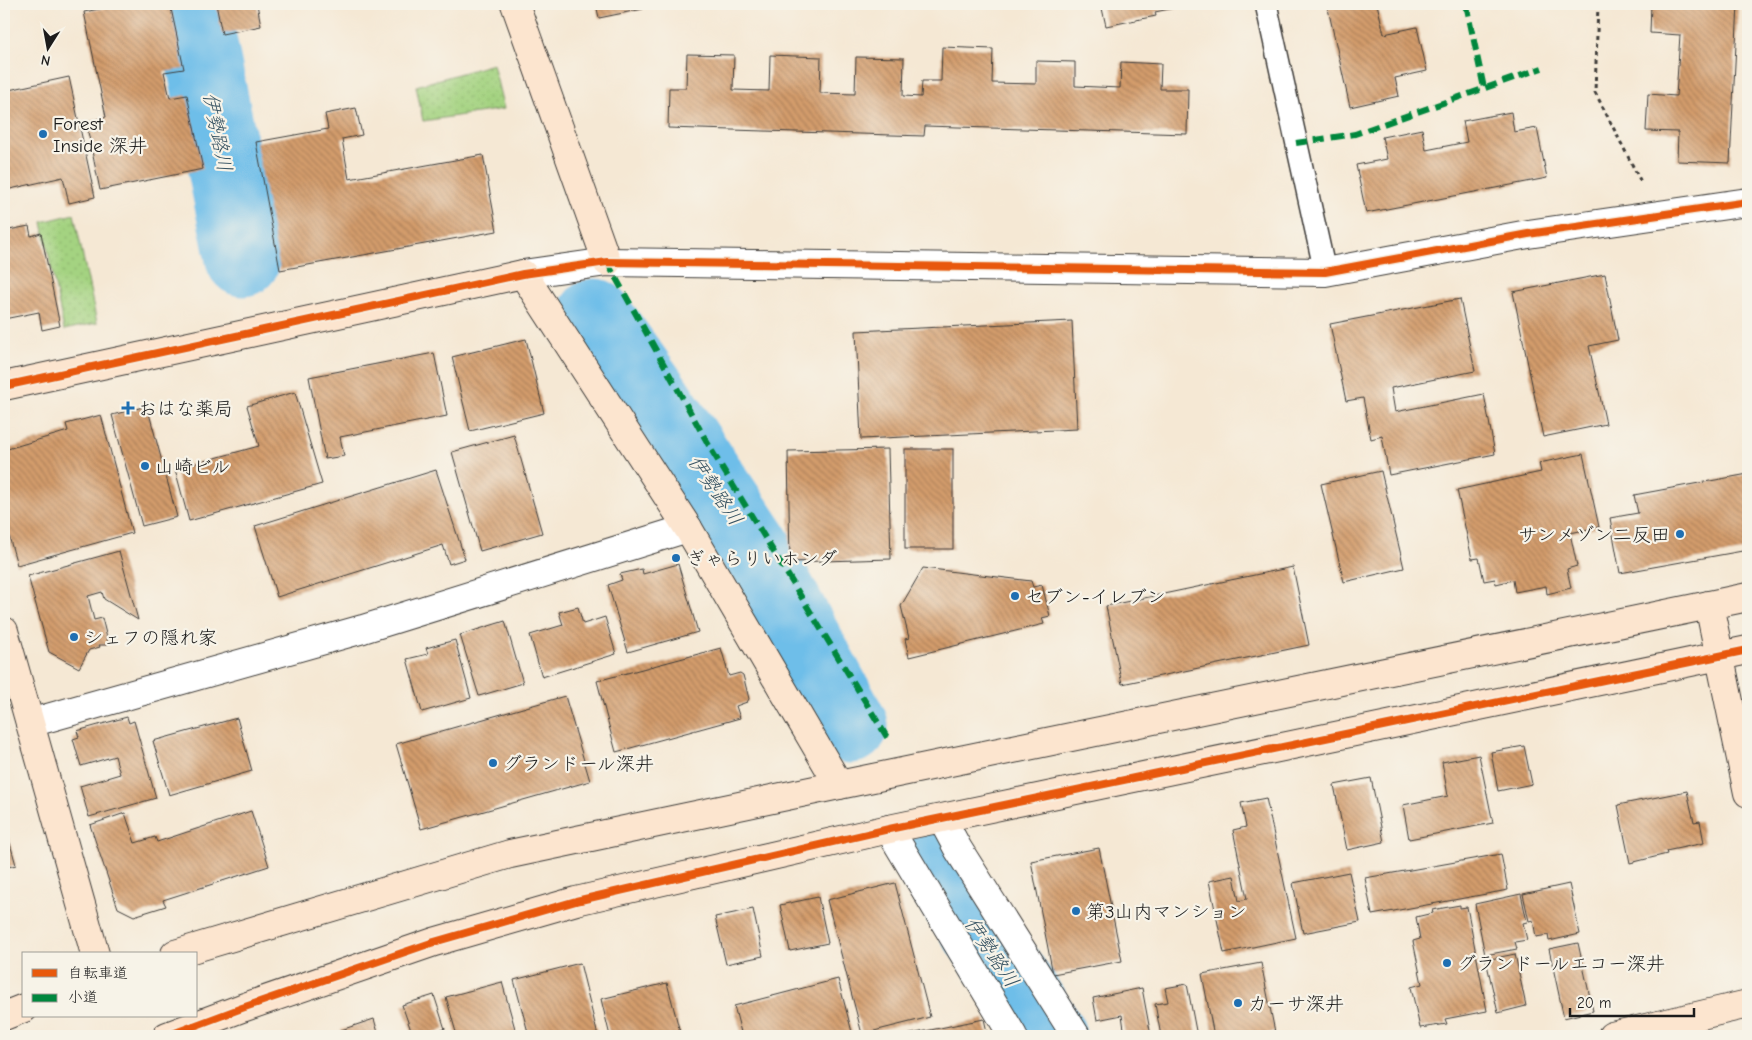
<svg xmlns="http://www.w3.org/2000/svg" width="1752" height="1040" viewBox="0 0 1752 1040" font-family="'Comic Neue','Klee One',sans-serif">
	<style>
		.grass { fill: url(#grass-dots); stroke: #60784e }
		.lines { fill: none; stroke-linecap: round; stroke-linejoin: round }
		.river { stroke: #6ebee9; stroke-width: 75 }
		.building { fill: url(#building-back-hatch) }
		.lane-casing { stroke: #3d3b38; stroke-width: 24 }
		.street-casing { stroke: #3d3b38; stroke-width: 30 }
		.secondary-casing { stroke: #3d3b38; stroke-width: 30 }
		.path { stroke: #3d3b38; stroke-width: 3; stroke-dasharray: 4 4; stroke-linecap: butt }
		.lane { stroke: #fff; stroke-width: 21 }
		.street { stroke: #fff; stroke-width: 28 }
		.secondary { stroke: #fce5cf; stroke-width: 28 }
		.quiet { stroke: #00873e; stroke-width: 6; stroke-dasharray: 12 6; stroke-linecap: butt }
		.cycleway-casing { stroke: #f7f3e8; stroke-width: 11 }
		.cycleway { stroke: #e8590c; stroke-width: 8 }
		.poi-dot { fill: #1f6fb2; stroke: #f7f3e8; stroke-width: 2 }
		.labels { text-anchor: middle; stroke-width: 4.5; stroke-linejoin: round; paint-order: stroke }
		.poi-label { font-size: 19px; fill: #1c1c1c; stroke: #f7f3e8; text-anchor: start }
		.water-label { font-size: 20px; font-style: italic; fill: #395564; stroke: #f7f3e8 }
	</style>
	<defs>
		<pattern id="grass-dots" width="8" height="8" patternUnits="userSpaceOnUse" patternTransform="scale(1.25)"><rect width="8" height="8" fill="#a4d381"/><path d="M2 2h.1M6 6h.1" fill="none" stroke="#8db56f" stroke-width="1.8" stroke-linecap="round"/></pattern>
		<pattern id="building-back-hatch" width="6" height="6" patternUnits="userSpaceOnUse" patternTransform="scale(1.25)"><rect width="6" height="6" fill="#d39c6c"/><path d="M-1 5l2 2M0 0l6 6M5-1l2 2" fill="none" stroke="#aa7e58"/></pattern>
	</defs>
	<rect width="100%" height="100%" fill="#f7f3e8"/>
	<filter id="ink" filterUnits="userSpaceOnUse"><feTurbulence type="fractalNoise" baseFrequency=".02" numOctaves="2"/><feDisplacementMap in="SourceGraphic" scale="10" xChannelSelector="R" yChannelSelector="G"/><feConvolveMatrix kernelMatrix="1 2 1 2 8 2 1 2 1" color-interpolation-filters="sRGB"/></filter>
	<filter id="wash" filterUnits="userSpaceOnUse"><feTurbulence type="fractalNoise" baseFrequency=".0096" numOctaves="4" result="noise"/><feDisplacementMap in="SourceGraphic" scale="20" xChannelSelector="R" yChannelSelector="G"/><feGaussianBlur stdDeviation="1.12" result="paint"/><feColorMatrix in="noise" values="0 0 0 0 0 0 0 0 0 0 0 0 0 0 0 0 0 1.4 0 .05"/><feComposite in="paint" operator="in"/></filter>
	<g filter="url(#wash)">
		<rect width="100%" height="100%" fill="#f5e8d4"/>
		<g class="grass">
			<polygon points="493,64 504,109 423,121 416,86"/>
			<polygon points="74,214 97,323 64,330 42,222"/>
		</g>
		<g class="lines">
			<g class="river">
				<polyline points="192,4 243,259"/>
				<polyline points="595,316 652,395 752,544 851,726"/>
				<polyline points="936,868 1024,997 1049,1036"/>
			</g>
		</g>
		<g id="blocks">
			<g class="building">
				<polygon points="124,4 170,4 184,69 164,72 170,98 187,95 203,169 100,190 86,122 106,117 84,12"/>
				<polygon points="216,4 257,4 261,26 222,34"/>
				<polygon points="596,4 642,4 643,9 599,18"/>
				<polygon points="1101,4 1178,4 1179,7 1155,12 1156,16 1106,26"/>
				<polygon points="1327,4 1377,4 1384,34 1417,27 1427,71 1395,78 1399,96 1350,107"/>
				<polygon points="1651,4 1738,4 1730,163 1677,161 1678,132 1646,131 1648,94 1676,96 1680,35 1650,33"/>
				<polygon points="942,47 993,49 992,83 1036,84 1036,61 1075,62 1075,86 1120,88 1121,62 1161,64 1160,89 1188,89 1187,134 925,126 924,136 668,128 669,88 686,88 687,54 734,55 733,90 769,91 770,55 821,57 820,93 855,94 856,57 904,58 903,96 921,97 922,81 941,81"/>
				<polygon points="69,77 95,197 69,203 63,177 6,190 4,179 4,91"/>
				<polygon points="356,108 362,135 342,139 349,179 483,155 497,231 280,270 256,142 328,129 325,114"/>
				<polygon points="1511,112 1514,132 1537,128 1547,178 1366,213 1356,165 1387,159 1382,137 1422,129 1426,150 1467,142 1463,121"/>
				<polygon points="29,226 31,236 41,233 60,326 42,330 39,312 4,319 4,231"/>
				<polygon points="1605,274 1618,340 1589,346 1606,424 1543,437 1513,292"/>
				<polygon points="1460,299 1475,371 1391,388 1395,412 1484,394 1495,454 1389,475 1382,436 1371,439 1363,398 1346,401 1330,324"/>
				<polygon points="1072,321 1077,429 861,439 856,331"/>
				<polygon points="526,339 544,413 470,431 452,357"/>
				<polygon points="434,353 447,416 340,437 344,456 325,459 309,377"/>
				<polygon points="295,392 322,484 189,521 175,469 259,446 247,406"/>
				<polygon points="147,406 177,517 142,526 112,415"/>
				<polygon points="101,415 132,533 17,565 4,518 4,450 68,431 66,424"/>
				<polygon points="514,435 542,533 480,551 452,452"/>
				<polygon points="888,449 891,559 790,562 788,451"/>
				<rect x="905" y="449" width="48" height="100"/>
				<polygon points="1583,454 1599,527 1570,533 1577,566 1567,569 1571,588 1547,594 1546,586 1515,592 1513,580 1496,584 1495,579 1484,581 1479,558 1472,559 1457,490 1541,472 1539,463"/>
				<polygon points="436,470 465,559 449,564 443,545 277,597 255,526"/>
				<polygon points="1381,471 1404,568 1344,582 1321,484"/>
				<polygon points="1748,474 1748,550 1620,573 1610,518 1638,513 1634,495"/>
				<polygon points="119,551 138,620 104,599 102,592 88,596 94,620 102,618 108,642 107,645 99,645 100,647 89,650 79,668 49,652 28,576"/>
				<polygon points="678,564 698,632 628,652 608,585 622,580 620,574 642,569 643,574"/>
				<polygon points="1293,567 1309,645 1122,684 1106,606"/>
				<polygon points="923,568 1031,581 1033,587 1042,585 1050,616 1042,618 1044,624 909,657 905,639 909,638 901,606"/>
				<polygon points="578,607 583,624 605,617 616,654 542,677 530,635 563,625 559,612"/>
				<polygon points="505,621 523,683 479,696 460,635"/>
				<polygon points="455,640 471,698 422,712 407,659 428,654 426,648"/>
				<polygon points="721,648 729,676 740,673 743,675 749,699 747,702 736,706 740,718 616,752 597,681"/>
				<polygon points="565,696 590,781 421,829 396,744"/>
				<polygon points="127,717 129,723 134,721 156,798 89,817 80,786 120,774 115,756 81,766 73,739 79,737 77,731"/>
				<polygon points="237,718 252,771 169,795 153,741"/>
				<polygon points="1524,746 1532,784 1498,791 1491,752"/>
				<polygon points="1479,755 1493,823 1409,839 1403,805 1448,796 1442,762"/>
				<polygon points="1371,778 1384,842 1347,850 1334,785"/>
				<polygon points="1687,791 1694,822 1700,821 1704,843 1666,851 1667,854 1630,863 1618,805"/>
				<polygon points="1266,798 1296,938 1224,953 1209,881 1234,876 1239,901 1247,899 1233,830 1246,827 1241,803"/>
				<polygon points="251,811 269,866 163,900 166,906 134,916 118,908 90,825 125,813 135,843 155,837 157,842"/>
				<polygon points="4,822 16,865 4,868"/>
				<polygon points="1099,848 1122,961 1053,974 1031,861"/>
				<polygon points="1501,854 1508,890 1372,915 1365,878"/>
				<polygon points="1349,872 1360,922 1303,933 1293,883"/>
				<polygon points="895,883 930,1017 862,1034 827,900"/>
				<polygon points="1569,884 1580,934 1549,941 1548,935 1536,937 1533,920 1529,921 1523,894"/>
				<polygon points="1521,894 1527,922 1523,923 1527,940 1515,942 1517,949 1485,955 1475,904"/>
				<polygon points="818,897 828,943 790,951 780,905"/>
				<polygon points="1460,905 1460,908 1467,907 1487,1011 1445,1019 1447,1024 1420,1028 1411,987 1422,984 1413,941 1420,939 1416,917 1433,913 1432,910"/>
				<polygon points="753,909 763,956 726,964 715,917"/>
				<polygon points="1578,943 1593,1011 1564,1018 1549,949"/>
				<polygon points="1515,954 1526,1006 1498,1013 1486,960"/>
				<polygon points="580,963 598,1036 529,1036 514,980"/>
				<polygon points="1261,963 1275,1032 1254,1036 1214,1036 1202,974"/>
				<polygon points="838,979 853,1036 742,1036 734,1006"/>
				<polygon points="502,982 517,1036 457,1036 446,997"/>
				<polygon points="667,983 681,1036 610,1036 601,999"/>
				<polygon points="1187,984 1197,1036 1161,1036 1155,1004 1168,1002 1165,988"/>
				<polygon points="1142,988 1151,1036 1125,1036 1122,1015 1097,1020 1093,998"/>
				<polygon points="434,995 445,1029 426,1035 427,1036 413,1036 402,1005"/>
				<polygon points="374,1019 379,1036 343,1036 341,1030"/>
				<polygon points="984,1019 988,1036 906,1036 906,1035"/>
			</g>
		</g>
	</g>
	<g filter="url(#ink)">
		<use href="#blocks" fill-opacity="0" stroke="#3d3b38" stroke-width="1"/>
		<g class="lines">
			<defs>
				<polyline id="lane" points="1266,4 1325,272"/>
				<g id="street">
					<polyline points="523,274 607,262 1325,272 1528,234 1748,202"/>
					<polyline points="30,723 363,629 688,528"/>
					<polyline points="942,819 958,849 1076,1036"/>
					<polyline points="889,829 1013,1036"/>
				</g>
				<g id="secondary">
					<polyline points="515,4 607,262"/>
					<polyline points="4,386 523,274 688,528 839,785"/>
					<polyline points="1709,605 1748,793"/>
					<polyline points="4,631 95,954"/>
					<polyline points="175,954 510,854 839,785 1748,597"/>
					<polyline points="4,1016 24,1008"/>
					<polyline points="167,1036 242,1008 434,942 576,901 889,829 1748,650"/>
					<polyline points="1612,1036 1748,1004"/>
				</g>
			</defs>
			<use href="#lane" class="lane-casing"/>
			<use href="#street" class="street-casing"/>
			<use href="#secondary" class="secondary-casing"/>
			<polyline class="path" points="1598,4 1595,92 1641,182"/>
			<use href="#lane" class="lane"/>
			<use href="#street" class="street"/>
			<use href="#secondary" class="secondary"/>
			<g class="quiet">
				<polyline points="1466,4 1484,88"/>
				<polyline points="1296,143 1355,134 1542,68"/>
				<polyline points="607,262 712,451 890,742"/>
			</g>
			<defs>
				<g id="cycleway">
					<polyline points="4,386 523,274 607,262 1325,272 1528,234 1748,202"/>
					<polyline points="167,1036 242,1008 434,942 576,901 889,829 1748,650"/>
				</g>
			</defs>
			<use href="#cycleway" class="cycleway-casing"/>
			<use href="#cycleway" class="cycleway"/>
		</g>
	</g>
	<g class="poi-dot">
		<circle cx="43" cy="134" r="5"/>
		<path d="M125.5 400.5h5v5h5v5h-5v5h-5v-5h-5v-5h5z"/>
		<circle cx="145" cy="466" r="5"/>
		<circle cx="1680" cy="534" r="5"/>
		<circle cx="676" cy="558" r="5"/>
		<circle cx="1015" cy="596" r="5"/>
		<circle cx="74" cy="637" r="5"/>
		<circle cx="493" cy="763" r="5"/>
		<circle cx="1076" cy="911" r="5"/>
		<circle cx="1447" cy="963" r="5"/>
		<circle cx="1238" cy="1003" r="5"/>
	</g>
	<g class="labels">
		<g class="poi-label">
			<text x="53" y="130">Forest<tspan x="53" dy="22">Inside 深井</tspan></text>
			<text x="138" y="415">おはな薬局</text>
			<text x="155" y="473">山崎ビル</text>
			<text x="1670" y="541" text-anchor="end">サンメゾン二反田</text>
			<text x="686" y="565">ぎゃらりいホンダ</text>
			<text x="1025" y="603">セブン-イレブン</text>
			<text x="84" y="644">シェフの隠れ家</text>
			<text x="503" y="770">グランドール深井</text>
			<text x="1086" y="918">第3山内マンション</text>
			<text x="1457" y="970">グランドールエコー深井</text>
			<text x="1248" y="1010">カーサ深井</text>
		</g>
		<g class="water-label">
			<text transform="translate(218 132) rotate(79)" y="7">伊勢路川</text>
			<text transform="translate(716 490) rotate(56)" y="7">伊勢路川</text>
			<text transform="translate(992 952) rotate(56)" y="7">伊勢路川</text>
		</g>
	</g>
	<rect width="1752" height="1040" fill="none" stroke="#f7f3e8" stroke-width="20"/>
	<rect x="22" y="952" width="175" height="65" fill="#f7f3e8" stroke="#9f9d96"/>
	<rect x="32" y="969" width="25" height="8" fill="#e8590c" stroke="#9f9d96"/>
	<text x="68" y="978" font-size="15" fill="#1c1c1c">自転車道</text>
	<rect x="32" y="994" width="25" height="8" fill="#00873e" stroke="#9f9d96"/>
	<text x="68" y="1002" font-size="15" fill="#1c1c1c">小道</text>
	<g transform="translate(48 48) rotate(191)" stroke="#f7f3e8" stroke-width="4" paint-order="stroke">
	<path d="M0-4L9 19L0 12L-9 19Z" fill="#1c1c1c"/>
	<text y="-8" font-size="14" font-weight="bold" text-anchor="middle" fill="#1c1c1c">N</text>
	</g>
	<path d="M1570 1008v8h124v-8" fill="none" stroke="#1c1c1c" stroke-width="2.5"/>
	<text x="1577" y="1008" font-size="15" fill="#1c1c1c" stroke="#f7f3e8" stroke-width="4" paint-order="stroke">20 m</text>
</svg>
